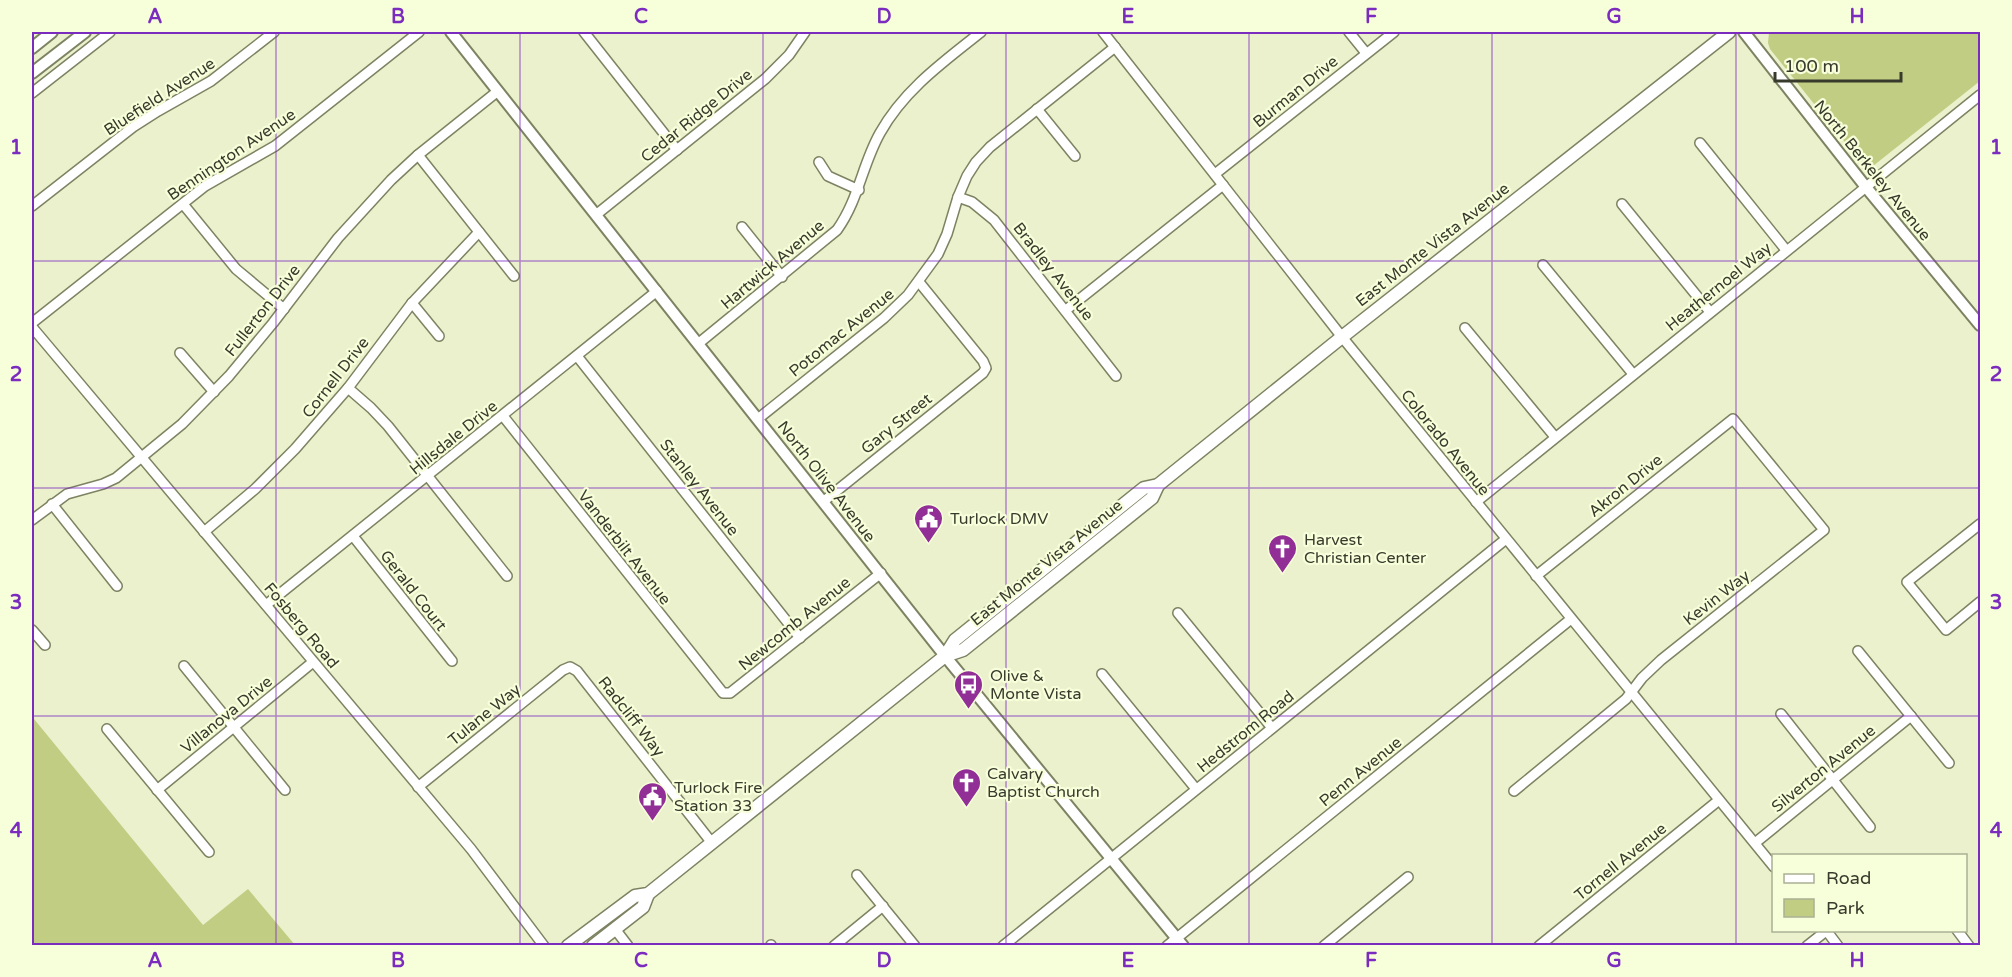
<svg xmlns="http://www.w3.org/2000/svg" width="2012" height="977" viewBox="0 0 2012 977" font-family="'Varela Round',sans-serif">
	<style>
		.green { fill: #c1cd83 }
		.lines { fill: none; stroke-linecap: round; stroke-linejoin: round }
		.minor-casing { stroke: #7d8362; stroke-width: 12 }
		.tertiary-casing { stroke: #7d8362; stroke-width: 14 }
		.secondary-casing { stroke: #7d8362; stroke-width: 15 }
		.minor { stroke: #fff; stroke-width: 9 }
		.tertiary { stroke: #fff; stroke-width: 10 }
		.secondary { stroke: #fff; stroke-width: 12 }
		.grid { fill: none; stroke: #7b2cbf; stroke-width: 1.5; stroke-opacity: 0.55 }
		.labels { text-anchor: middle; stroke-width: 4.5; stroke-linejoin: round; paint-order: stroke }
		.street-label { font-size: 16px; fill: #383a2c; stroke: #f7feda }
		.poi-label { font-size: 16px; fill: #383a2c; stroke: #f7feda; text-anchor: start }
		.neatline { fill: none; stroke: #7b2cbf; stroke-width: 2 }
		.grid-label { font-size: 20px; text-anchor: middle; font-weight: bold; fill: #7b2cbf }
	</style>
	<rect width="100%" height="100%" fill="#eaf1cc"/>
	<g class="green">
		<polygon points="1769,32 1980,32 1980,81 1873,166 1864,166 1770,49 1768,43"/>
		<polygon points="34,719 203,925 248,889 295,945 32,945 32,721"/>
	</g>
	<g class="lines">
		<defs>
			<g id="minor">
				<polyline points="584,32 677,150"/>
				<polyline points="1103,32 1342,337 1774,867"/>
				<polyline points="1349,32 1366,53"/>
				<polyline points="32,93 110,32"/>
				<polyline points="1037,109 1075,156"/>
				<polyline points="1700,143 1786,250"/>
				<polyline points="418,155 514,276"/>
				<polyline points="819,162 828,176 859,190"/>
				<polyline points="1215,174 1394,32"/>
				<polyline points="958,197 972,202 994,220 1116,376"/>
				<polyline points="183,204 236,269 284,309"/>
				<polyline points="1622,204 1710,312"/>
				<polyline points="32,206 133,127 158,111 211,81 274,32"/>
				<polyline points="597,214 765,79 789,55 805,32"/>
				<polyline points="742,227 782,277"/>
				<polyline points="1543,265 1633,374"/>
				<polyline points="412,303 439,336"/>
				<polyline points="1066,310 1223,185"/>
				<polyline points="32,323 205,186 275,146 419,32"/>
				<polyline points="32,327 471,849 544,946"/>
				<polyline points="1465,328 1555,437"/>
				<path d="M699,343l138,-113c22,-31 25,-65 43,-97 24,-43 63,-71 101,-101"/>
				<polyline points="180,353 214,392"/>
				<polyline points="577,356 800,638"/>
				<polyline points="348,388 371,408 388,426 507,576"/>
				<polyline points="503,416 723,693 730,693 881,573"/>
				<polyline points="759,418 884,318 908,295 938,254 947,234 958,197 967,176 976,162 990,147 1115,47"/>
				<polyline points="824,501 983,373 986,368 983,361 919,282"/>
				<polyline points="1476,502 1980,95"/>
				<polyline points="52,504 117,586"/>
				<polyline points="32,520 67,494 103,484 116,478 182,424 229,376 273,323 338,238 391,180 418,155 498,91"/>
				<polyline points="1980,524 1907,582 1946,630 1980,602"/>
				<polyline points="204,532 255,489 295,449 348,388 412,303 479,232"/>
				<polyline points="353,536 452,661"/>
				<polyline points="266,605 657,291"/>
				<polyline points="1178,613 1272,728"/>
				<polyline points="32,630 45,645"/>
				<polyline points="1858,651 1949,763"/>
				<polyline points="184,666 285,790"/>
				<polyline points="1102,674 1196,789"/>
				<polyline points="1781,714 1870,827"/>
				<polyline points="107,729 209,852"/>
				<polyline points="418,787 563,670 570,667 577,671 712,843"/>
				<polyline points="157,790 313,662"/>
				<polyline points="1514,791 1626,699 1642,678 1661,660 1824,530 1733,419 1536,576"/>
				<polyline points="1755,843 1911,716"/>
				<polyline points="857,875 915,946"/>
				<polyline points="615,929 628,946"/>
				<polyline points="1826,930 1838,946"/>
				<polyline points="1957,930 1969,946"/>
				<polyline points="771,945 771,946"/>
				<polyline points="834,946 883,906"/>
				<polyline points="1003,946 1506,539"/>
				<polyline points="1167,946 1571,619"/>
				<polyline points="1324,946 1408,877"/>
				<polyline points="1539,946 1719,800"/>
				<polyline points="1807,946 1826,931"/>
			</g>
			<g id="tertiary">
				<polyline points="451,32 945,656 1183,946"/>
				<polyline points="1744,32 1865,186 1980,325"/>
				<polyline points="32,48 52,32"/>
				<polyline points="32,73 85,32"/>
			</g>
			<g id="secondary">
				<polyline points="945,656 963,650 1152,498 1158,485"/>
				<polyline points="568,946 635,896 648,894 945,656 955,640 1144,488 1158,485 1342,337 1729,32"/>
				<polyline points="593,946 643,907 648,894"/>
			</g>
		</defs>
		<use href="#minor" class="minor-casing"/>
		<use href="#tertiary" class="tertiary-casing"/>
		<use href="#secondary" class="secondary-casing"/>
		<use href="#minor" class="minor"/>
		<use href="#tertiary" class="tertiary"/>
		<use href="#secondary" class="secondary"/>
	</g>
	<path class="grid" d="M276,32v914M520,32v914M763,32v914M1006,32v914M1249,32v914M1492,32v914M1736,32v914M32,261h1948M32,488h1948M32,716h1948"/>
	<defs>
		<symbol id="civic-pin" viewBox="-11 -11 22 30"><path d="M0 17L-7.5 6A9.5 9.5 0 1 1 7.5 6Z" fill="#912f97" stroke="#f7feda"/><path d="M-.6-6.5H3V-4.5H.6V-3L4-1V1h2V6H-6V1h2V-1L-.6-3ZM-1.2 2.5V6h2.4V2.5Z" fill="#fff"/></symbol>
		<symbol id="church-pin" viewBox="-11 -11 22 30"><path d="M0 17L-7.5 6A9.5 9.5 0 1 1 7.5 6Z" fill="#912f97" stroke="#f7feda"/><path d="M-1.2-6h2.4v3.5h3.3v2.4h-3.3V6h-2.4V-.1h-3.3v-2.4h3.3Z" fill="#fff"/></symbol>
		<symbol id="bus-pin" viewBox="-11 -11 22 30"><path d="M0 17L-7.5 6A9.5 9.5 0 1 1 7.5 6Z" fill="#912f97" stroke="#f7feda"/><path d="M-5-6H5V4H4V6H2V4H-2V6H-4V4H-5ZM-3.5-4V0h7V-4ZM-3.5 1.2v1.5H-2V1.2ZM2 1.2v1.5H3.5V1.2Z" fill="#fff"/></symbol>
	</defs>
	<g fill-rule="evenodd">
		<use href="#civic-pin" x="912" y="502" width="33" height="45"/>
		<use href="#church-pin" x="1266" y="532" width="33" height="45"/>
		<use href="#bus-pin" x="952" y="668" width="33" height="45"/>
		<use href="#church-pin" x="950" y="766" width="33" height="45"/>
		<use href="#civic-pin" x="636" y="780" width="33" height="45"/>
	</g>
	<g class="labels">
		<g class="street-label">
			<text transform="translate(1295 91) rotate(-39)" y="6">Burman Drive</text>
			<text transform="translate(159 96) rotate(-33)" y="6">Bluefield Avenue</text>
			<text transform="translate(696 115) rotate(-39)" y="6">Cedar Ridge Drive</text>
			<text transform="translate(231 154) rotate(-34)" y="6">Bennington Avenue</text>
			<text transform="translate(1873 170) rotate(51)" y="6">North Berkeley Avenue</text>
			<text transform="translate(1432 244) rotate(-38)" y="6">East Monte Vista Avenue</text>
			<text transform="translate(772 264) rotate(-40)" y="6">Hartwick Avenue</text>
			<text transform="translate(1054 271) rotate(52)" y="6">Bradley Avenue</text>
			<text transform="translate(1718 286) rotate(-39)" y="6">Heathernoel Way</text>
			<text transform="translate(262 310) rotate(-52)" y="6">Fullerton Drive</text>
			<text transform="translate(841 332) rotate(-39)" y="6">Potomac Avenue</text>
			<text transform="translate(335 377) rotate(-52)" y="6">Cornell Drive</text>
			<text transform="translate(896 423) rotate(-39)" y="6">Gary Street</text>
			<text transform="translate(453 437) rotate(-39)" y="6">Hillsdale Drive</text>
			<text transform="translate(1446 442) rotate(51)" y="6">Colorado Avenue</text>
			<text transform="translate(827 481) rotate(52)" y="6">North Olive Avenue</text>
			<text transform="translate(1625 485) rotate(-39)" y="6">Akron Drive</text>
			<text transform="translate(700 487) rotate(52)" y="6">Stanley Avenue</text>
			<text transform="translate(625 547) rotate(52)" y="6">Vanderbilt Avenue</text>
			<text transform="translate(1046 562) rotate(-39)" y="6">East Monte Vista Avenue</text>
			<text transform="translate(414 590) rotate(52)" y="6">Gerald Court</text>
			<text transform="translate(1716 597) rotate(-38)" y="6">Kevin Way</text>
			<text transform="translate(794 623) rotate(-39)" y="6">Newcomb Avenue</text>
			<text transform="translate(302 625) rotate(50)" y="6">Fosberg Road</text>
			<text transform="translate(226 714) rotate(-39)" y="6">Villanova Drive</text>
			<text transform="translate(484 714) rotate(-39)" y="6">Tulane Way</text>
			<text transform="translate(632 716) rotate(52)" y="6">Radcliff Way</text>
			<text transform="translate(1245 731) rotate(-39)" y="6">Hedstrom Road</text>
			<text transform="translate(1823 768) rotate(-39)" y="6">Silverton Avenue</text>
			<text transform="translate(1360 771) rotate(-39)" y="6">Penn Avenue</text>
			<text transform="translate(1620 861) rotate(-39)" y="6">Tornell Avenue</text>
		</g>
		<g class="poi-label">
			<text x="950" y="524">Turlock DMV</text>
			<text x="1304" y="545">Harvest<tspan x="1304" dy="18">Christian Center</tspan></text>
			<text x="990" y="681">Olive &amp;<tspan x="990" dy="18">Monte Vista</tspan></text>
			<text x="987" y="779">Calvary<tspan x="987" dy="18">Baptist Church</tspan></text>
			<text x="674" y="793">Turlock Fire<tspan x="674" dy="18">Station 33</tspan></text>
		</g>
	</g>
	<rect width="2012" height="977" fill="none" stroke="#f7feda" stroke-width="66"/>
	<rect x="1772" y="854" width="195" height="78" fill="#f7feda" stroke="#abb094" stroke-width="1.5"/>
	<rect x="1784" y="874" width="30" height="9" fill="#ffffff" stroke="#abb094" stroke-width="1.5"/>
	<text x="1826" y="884" font-size="18" fill="#383a2c">Road</text>
	<rect x="1784" y="899" width="30" height="18" fill="#c1cd83" stroke="#abb094" stroke-width="1.5"/>
	<text x="1826" y="914" font-size="18" fill="#383a2c">Park</text>
	<path d="M1775 72v9h126v-9" fill="none" stroke="#383a2c" stroke-width="3"/>
	<text x="1784" y="72" font-size="18" fill="#383a2c" stroke="#f7feda" stroke-width="4.5" paint-order="stroke">100 m</text>
	<rect x="33" y="33" width="1946" height="911" class="neatline"/>
	<g class="grid-label">
		<text x="155" y="23">A</text>
		<text x="398" y="23">B</text>
		<text x="641" y="23">C</text>
		<text x="884" y="23">D</text>
		<text x="1128" y="23">E</text>
		<text x="1371" y="23">F</text>
		<text x="1614" y="23">G</text>
		<text x="1857" y="23">H</text>
		<text x="16" y="154">1</text>
		<text x="1996" y="154">1</text>
		<text x="16" y="381">2</text>
		<text x="1996" y="381">2</text>
		<text x="16" y="609">3</text>
		<text x="1996" y="609">3</text>
		<text x="16" y="837">4</text>
		<text x="1996" y="837">4</text>
		<text x="155" y="967">A</text>
		<text x="398" y="967">B</text>
		<text x="641" y="967">C</text>
		<text x="884" y="967">D</text>
		<text x="1128" y="967">E</text>
		<text x="1371" y="967">F</text>
		<text x="1614" y="967">G</text>
		<text x="1857" y="967">H</text>
	</g>
</svg>
